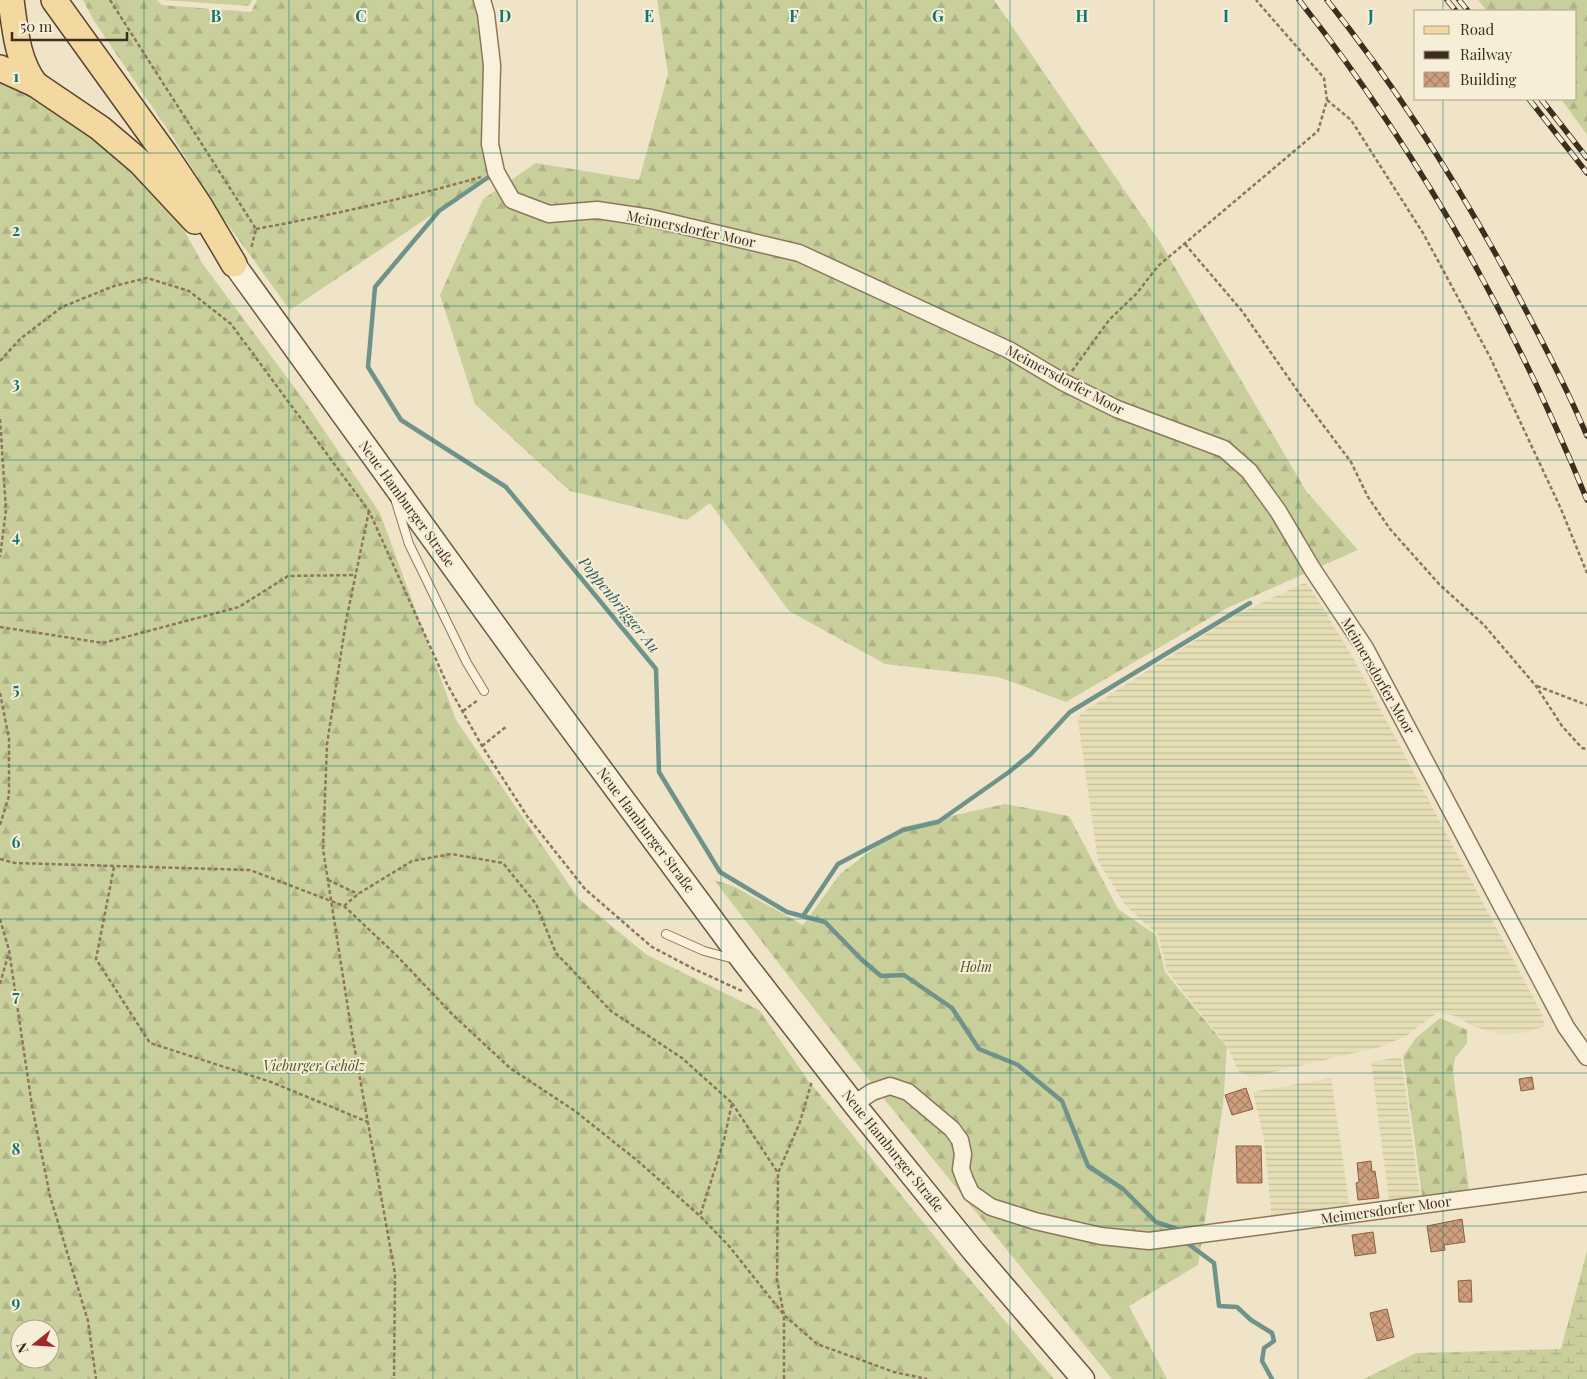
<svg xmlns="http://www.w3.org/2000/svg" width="1587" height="1379" viewBox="0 0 1587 1379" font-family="'Playfair Display',serif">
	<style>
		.farmland { fill: url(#farmland-rules) }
		.grass { fill: url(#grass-tufts) }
		.forest { fill: url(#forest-firs); fill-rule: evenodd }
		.wetland { fill: url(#wetland-marsh) }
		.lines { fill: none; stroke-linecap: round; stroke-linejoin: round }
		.stream { stroke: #6f938a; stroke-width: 4.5 }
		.building { fill: url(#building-cross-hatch); stroke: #8d5f41 }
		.lane-casing { stroke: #8d765c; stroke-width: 10 }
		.street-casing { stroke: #8d765c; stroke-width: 19 }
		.secondary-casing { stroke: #6f573f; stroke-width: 25 }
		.primary-casing { stroke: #5b4430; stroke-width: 28 }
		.path { stroke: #8d765c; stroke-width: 2.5; stroke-dasharray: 4 2.5; stroke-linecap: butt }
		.lane { stroke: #faf1dc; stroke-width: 8 }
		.street { stroke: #faf1dc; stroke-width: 16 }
		.secondary { stroke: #faf1dc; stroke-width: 22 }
		.primary { stroke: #f3d9a0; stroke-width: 25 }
		.rail-casing { stroke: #3d2e20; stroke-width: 5.5 }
		.rail { stroke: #f7eed8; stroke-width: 4; stroke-dasharray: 11; stroke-linecap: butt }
		.grid { fill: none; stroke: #0f766e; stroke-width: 1; stroke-opacity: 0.55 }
		.labels { text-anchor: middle; stroke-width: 4; stroke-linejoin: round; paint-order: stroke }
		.street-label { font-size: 14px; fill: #3d2e20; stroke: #f7eed8 }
		.park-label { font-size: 14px; font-style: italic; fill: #4d5a26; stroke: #f7eed8 }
		.water-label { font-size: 15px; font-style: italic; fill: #2f5d5a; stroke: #f7eed8 }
		.grid-label { font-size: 16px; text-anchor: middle; font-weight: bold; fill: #0f766e; stroke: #f7eed8; stroke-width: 4; stroke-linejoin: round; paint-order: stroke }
	</style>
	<defs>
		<pattern id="farmland-rules" width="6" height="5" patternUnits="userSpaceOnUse" patternTransform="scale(1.25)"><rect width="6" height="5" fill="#e6deb5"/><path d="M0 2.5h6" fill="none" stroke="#c6bf9b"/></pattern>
		<pattern id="grass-tufts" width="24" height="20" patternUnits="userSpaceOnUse" patternTransform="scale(1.25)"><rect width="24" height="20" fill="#c9cf9b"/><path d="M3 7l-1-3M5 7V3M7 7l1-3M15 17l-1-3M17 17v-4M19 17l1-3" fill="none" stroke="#aeb285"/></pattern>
		<pattern id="forest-firs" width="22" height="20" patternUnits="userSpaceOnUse" patternTransform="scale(1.25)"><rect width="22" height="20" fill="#c9cf9b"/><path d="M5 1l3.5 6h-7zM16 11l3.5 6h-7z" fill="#aeb285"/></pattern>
		<pattern id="wetland-marsh" width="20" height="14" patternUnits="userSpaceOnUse" patternTransform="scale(1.25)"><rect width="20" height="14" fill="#c9cf9b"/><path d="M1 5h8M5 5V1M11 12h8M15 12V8" fill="none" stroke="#aeb285"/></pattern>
		<pattern id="building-cross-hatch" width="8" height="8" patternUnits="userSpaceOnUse" patternTransform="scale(1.25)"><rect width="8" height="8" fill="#cf9f7d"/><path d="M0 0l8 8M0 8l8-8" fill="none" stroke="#a98266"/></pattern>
	</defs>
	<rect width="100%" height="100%" fill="#f0e4c8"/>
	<g class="farmland">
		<polygon points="1304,583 1310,587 1352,656 1542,1014 1545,1026 1523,1033 1498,1034 1475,1027 1455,1016 1438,1012 1406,1036 1380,1047 1252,1077 1239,1072 1227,1046 1167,971 1158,935 1125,905 1098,861 1078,720 1081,713 1232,617"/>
		<polygon points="1401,1057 1420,1196 1389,1200 1371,1062"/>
		<polygon points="1331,1078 1350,1209 1272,1220 1264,1139 1253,1092"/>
	</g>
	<polygon class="grass" points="162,0 252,0 249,6"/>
	<g class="forest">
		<polygon points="83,0 157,0 162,5 251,12 257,0 482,0 496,172 290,310 220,214 176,142 94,21"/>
		<polygon points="657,0 994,0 1160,242 1306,491 1358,550 1227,608 1066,702 998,677 885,664 789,611 710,503 687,520 570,491 475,404 440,295 483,199 536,163 639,180 668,74"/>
		<polygon points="1478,0 1587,0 1587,135 1561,99 1576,99 1576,11 1487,11"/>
		<path d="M0,79l36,16 68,51 66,58 32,59 101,136 77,114 76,207 123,179 68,56 112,55 49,70 149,184 97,115h-1054zM20,1329h30v30h-30z"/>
		<polygon points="1005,804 1069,816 1118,909 1156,935 1165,972 1227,1047 1223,1105 1198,1265 1129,1306 1167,1379 1112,1379 884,1099 714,880 735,887 803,925 840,874 902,827"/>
		<polygon points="1440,1018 1467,1030 1467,1043 1455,1058 1453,1072 1469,1190 1422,1196 1403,1056 1416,1038"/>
	</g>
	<polygon class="wetland" points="1587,1251 1587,1379 1364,1379 1416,1353 1561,1349"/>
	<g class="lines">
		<g class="stream">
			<polyline points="493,174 439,211 375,287 368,367 401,420 506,487 656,669 659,772 720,872 787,912 825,922 861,959 881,976 904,975 952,1008 979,1049 1018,1065 1062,1101 1088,1166 1123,1189 1156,1222 1177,1229"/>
			<polyline points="803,916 838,864 903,830 938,822 1009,772 1031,754 1070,712 1250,603"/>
			<polyline points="1187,1243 1214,1263 1219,1306 1237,1307 1251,1320 1272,1333 1274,1341 1264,1348 1262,1361 1272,1379"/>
		</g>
	</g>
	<g class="building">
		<polygon points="1532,1077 1534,1089 1521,1091 1519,1079"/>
		<polygon points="1246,1088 1253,1109 1232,1115 1225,1095"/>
		<polygon points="1236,1146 1261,1146 1262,1183 1237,1183"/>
		<polygon points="1371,1161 1372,1172 1375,1171 1379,1198 1358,1200 1356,1183 1359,1182 1357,1163"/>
		<polygon points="1462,1219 1465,1242 1444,1245 1445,1250 1431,1252 1427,1226"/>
		<polygon points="1373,1232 1376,1253 1355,1256 1352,1235"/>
		<polygon points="1471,1280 1472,1302 1459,1302 1458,1281"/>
		<polygon points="1387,1309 1394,1337 1377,1341 1370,1313"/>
	</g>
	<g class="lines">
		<defs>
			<g id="lane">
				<polyline points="396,502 409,544 467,663 484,691"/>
				<polyline points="666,934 704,951 734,959"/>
			</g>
			<g id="street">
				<polyline points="482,0 486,14 492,65 490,144 496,172 512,200 549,214 597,210 651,218 799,253 1009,350 1063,382 1117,409 1224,449 1249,471 1278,511 1313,570 1365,648 1566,1027 1587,1057"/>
				<polyline points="854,1104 872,1092 890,1086 908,1092 952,1129 960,1140 963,1154 961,1169 965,1180 971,1193 991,1207 1035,1221 1101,1236 1149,1241 1587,1183"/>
			</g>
			<polyline id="secondary" points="234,264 521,661 743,961 854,1104 974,1252 1083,1379"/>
			<g id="primary">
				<path d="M11,0c4,29 6,60 24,84"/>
				<polyline points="54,0 165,154 199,205 234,264"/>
				<polyline points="0,68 35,84 100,128 140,162 195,221"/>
			</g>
		</defs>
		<use href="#lane" class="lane-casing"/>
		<use href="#street" class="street-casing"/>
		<use href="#secondary" class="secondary-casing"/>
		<use href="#primary" class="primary-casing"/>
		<g class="path">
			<polyline points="110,0 256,229 251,249"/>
			<polyline points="1327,100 1351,120 1423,233 1490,357 1561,509 1587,573"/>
			<path d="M256,229c76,-14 151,-31 225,-52"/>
			<polyline points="1185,244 1242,311 1299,393 1351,462 1368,497 1390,529 1439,584 1484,625 1536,686 1562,726 1582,748 1587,749"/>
			<polyline points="0,361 20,339 62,307 114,286 147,278 189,291 231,324 369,511 447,684 482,746 527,816 585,889 652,947 694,969 742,991"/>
			<polyline points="1072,371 1109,320 1137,293 1158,266 1318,131 1327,100 1324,78 1256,0"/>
			<polyline points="0,419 6,510 0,557"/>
			<polyline points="369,511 346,621 327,744 323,849 352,1034 395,1274 394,1379"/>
			<polyline points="0,627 103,643 239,607 288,576 355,575"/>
			<polyline points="1537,686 1587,705"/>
			<polyline points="0,693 9,739 9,796 0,825"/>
			<polyline points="463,711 478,700"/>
			<polyline points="482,746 507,726"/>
			<polyline points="0,859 15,863 250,870 344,906 397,956 453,1015 510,1068 575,1111 639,1162 700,1216 729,1246 784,1315 817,1344 894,1372 927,1379"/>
			<polyline points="114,867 96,959 150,1043 271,1082 368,1122"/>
			<polyline points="328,880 358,894"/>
			<polyline points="344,906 358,894 412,861 451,854 503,863 536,904 556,953 611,1011 682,1058 732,1103 724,1140 700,1216"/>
			<polyline points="0,919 9,950 32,1106 50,1196 88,1321 96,1379"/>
			<polyline points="0,984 9,952"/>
			<polyline points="732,1103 778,1173"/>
			<polyline points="784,1379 784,1315 777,1280 778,1173 800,1122 812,1081"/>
		</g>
		<use href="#lane" class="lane"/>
		<use href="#street" class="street"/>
		<use href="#secondary" class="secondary"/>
		<use href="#primary" class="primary"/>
		<defs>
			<g id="rail">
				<path d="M1299,0c120,152 215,321 288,500"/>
				<path d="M1327,0c80,101 149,212 207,326 19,36 37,72 53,110"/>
				<polyline points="1447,0 1456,11"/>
				<polyline points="1459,0 1468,11"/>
				<polyline points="1529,99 1587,173"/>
				<polyline points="1541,99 1587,158"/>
			</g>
		</defs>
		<use href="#rail" class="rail-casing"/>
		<use href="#rail" class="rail"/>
	</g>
	<path class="grid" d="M144,0v1379M289,0v1379M433,0v1379M577,0v1379M721,0v1379M866,0v1379M1010,0v1379M1154,0v1379M1298,0v1379M1443,0v11M1443,99v1280M0,153h1587M0,306h1587M0,460h1587M0,613h1587M0,766h1587M0,919h1587M0,1073h1587M0,1226h1587"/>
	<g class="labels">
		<g class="street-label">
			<text transform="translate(691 229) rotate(12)" y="5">Meimersdorfer Moor</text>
			<text transform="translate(1065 380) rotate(28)" y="5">Meimersdorfer Moor</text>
			<text transform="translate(407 504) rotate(54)" y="5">Neue Hamburger Straße</text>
			<text transform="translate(1378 676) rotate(60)" y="5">Meimersdorfer Moor</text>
			<text transform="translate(646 830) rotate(53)" y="5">Neue Hamburger Straße</text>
			<text transform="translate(893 1151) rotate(51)" y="5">Neue Hamburger Straße</text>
			<text transform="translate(1386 1210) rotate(-8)" y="5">Meimersdorfer Moor</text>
		</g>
		<g class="park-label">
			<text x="976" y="972">Holm</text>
			<text x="314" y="1071">Vieburger Gehölz</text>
		</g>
		<g class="water-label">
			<text transform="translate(619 605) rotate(51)" y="5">Poppenbrügger Au</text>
		</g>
	</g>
	<g class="grid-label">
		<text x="216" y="22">B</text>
		<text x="361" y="22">C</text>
		<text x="505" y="22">D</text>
		<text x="649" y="22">E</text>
		<text x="794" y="22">F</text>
		<text x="938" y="22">G</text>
		<text x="1082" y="22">H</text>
		<text x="1226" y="22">I</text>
		<text x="1371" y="22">J</text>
		<text x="16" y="82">1</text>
		<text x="16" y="236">2</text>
		<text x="16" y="389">3</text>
		<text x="16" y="542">4</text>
		<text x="16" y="695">5</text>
		<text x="16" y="848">6</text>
		<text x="16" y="1002">7</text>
		<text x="16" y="1155">8</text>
		<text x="16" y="1308">9</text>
	</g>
	<rect x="1414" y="10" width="162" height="90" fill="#f7eed8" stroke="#ada18e"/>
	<rect x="1424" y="26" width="25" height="8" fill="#f3d9a0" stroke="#ada18e"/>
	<text x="1460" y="35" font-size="15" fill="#3d2e20">Road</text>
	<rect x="1424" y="51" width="25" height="8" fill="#3d2e20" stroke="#ada18e"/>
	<text x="1460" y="60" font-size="15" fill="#3d2e20">Railway</text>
	<rect x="1424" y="72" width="25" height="15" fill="url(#building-cross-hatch)" stroke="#ada18e"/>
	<text x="1460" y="85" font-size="15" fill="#3d2e20">Building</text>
	<g transform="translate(35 1344) rotate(253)"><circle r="24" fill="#f7eed8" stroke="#ada18e"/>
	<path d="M0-4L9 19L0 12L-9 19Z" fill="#9e2a2b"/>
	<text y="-8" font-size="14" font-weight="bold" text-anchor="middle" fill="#3d2e20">N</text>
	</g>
	<path d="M12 32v8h115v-8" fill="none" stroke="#3d2e20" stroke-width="2.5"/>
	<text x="20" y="32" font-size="15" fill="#3d2e20" stroke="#f7eed8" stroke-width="4" paint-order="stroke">50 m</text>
</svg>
